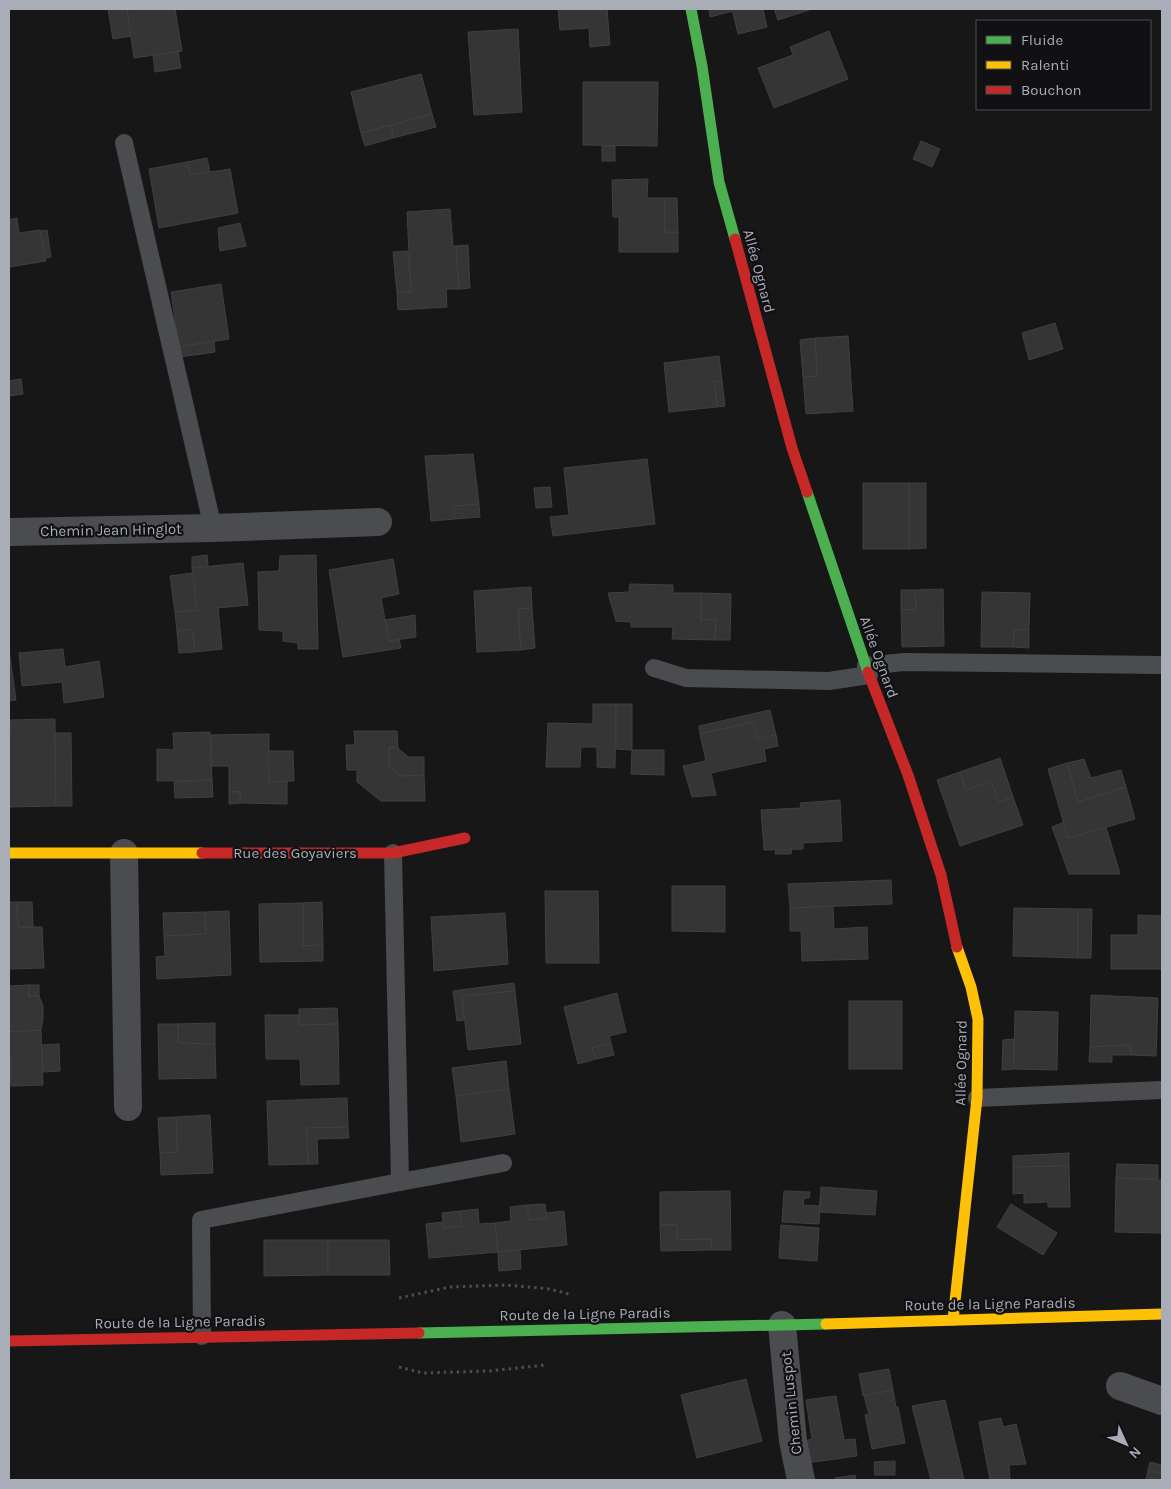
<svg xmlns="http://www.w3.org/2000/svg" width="1171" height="1489" viewBox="0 0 1171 1489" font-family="Karla,sans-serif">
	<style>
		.building { fill: #353536; stroke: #3f4043 }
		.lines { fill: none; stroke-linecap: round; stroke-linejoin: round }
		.path { stroke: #4d4e52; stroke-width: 3; stroke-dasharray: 2.5 4; stroke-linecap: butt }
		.lane { stroke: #4b4c50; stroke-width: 18 }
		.street { stroke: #4b4c50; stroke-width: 28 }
		.fast { stroke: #4caf50; stroke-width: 11 }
		.slow { stroke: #ffc107; stroke-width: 11 }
		.jam { stroke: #c62828; stroke-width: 11 }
		.labels { text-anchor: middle; stroke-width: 4.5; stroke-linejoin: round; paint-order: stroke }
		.street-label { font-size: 15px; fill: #a8adb8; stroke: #111113 }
	</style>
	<rect width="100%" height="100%" fill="#171717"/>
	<g class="building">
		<polygon points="108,9 127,9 131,36 113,39"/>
		<polygon points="127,9 175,9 182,51 134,58"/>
		<polygon points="558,9 607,9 610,45 590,47 589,28 560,30"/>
		<polygon points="709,9 732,9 733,11 710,17"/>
		<polygon points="732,9 763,9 767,27 738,34"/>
		<polygon points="774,9 812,9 778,20"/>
		<polygon points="518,29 522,112 474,115 468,32"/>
		<polygon points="829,31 848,79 774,108 758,68 793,55 790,47"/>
		<polygon points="178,52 181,68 155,72 153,55"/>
		<polygon points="421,74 432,114 361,133 351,92"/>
		<polygon points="583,82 658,82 657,146 583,145"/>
		<polygon points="432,114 436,127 393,138 391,125"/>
		<polygon points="391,125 393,138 365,146 361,133"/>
		<polygon points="921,141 940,149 932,167 913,159"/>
		<rect x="602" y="146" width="13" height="15"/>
		<polygon points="207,158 210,172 190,175 187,162"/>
		<polygon points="187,162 190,175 230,169 238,213 159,228 149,169"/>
		<polygon points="648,179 647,198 665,198 665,232 678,232 678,252 619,252 619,217 613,217 612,180"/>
		<polygon points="665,198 677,198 678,232 665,232"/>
		<polygon points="450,209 453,246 456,246 459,289 446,289 447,307 398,310 397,292 411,292 407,212"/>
		<polygon points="17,218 19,233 40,230 46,261 9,267 9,220"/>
		<polygon points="240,223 246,246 220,251 218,228"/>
		<polygon points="47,230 51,257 45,258 41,231"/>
		<polygon points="468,245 470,288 459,289 456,246"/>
		<polygon points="408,251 411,292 397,292 393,252"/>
		<polygon points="221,284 229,339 179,347 171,292"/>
		<polygon points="1055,323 1063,349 1029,360 1022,333"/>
		<polygon points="848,336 853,411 806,414 803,377 817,376 815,338"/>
		<polygon points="815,338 817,376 803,377 800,340"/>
		<polygon points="214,341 215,352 180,357 179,347"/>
		<polygon points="719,356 722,381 715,382 717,407 669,412 664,363"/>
		<polygon points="21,379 23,394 9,396 9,381"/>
		<polygon points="722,381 725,406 717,407 715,382"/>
		<polygon points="473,454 479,504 454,506 455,519 431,521 425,456"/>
		<polygon points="647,459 655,524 553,536 550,517 569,515 564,468"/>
		<rect x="863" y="483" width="46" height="66"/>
		<polygon points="909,483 926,483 926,548 909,549"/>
		<polygon points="550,487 552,507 536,508 534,488"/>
		<polygon points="479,504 480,517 455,519 454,506"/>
		<polygon points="207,555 208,566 192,568 192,557"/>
		<polygon points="316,555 318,649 298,649 298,643 283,641 283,631 259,630 258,572 279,571 280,556"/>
		<polygon points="393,559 399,594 381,598 389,641 399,639 401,648 343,657 329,570"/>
		<polygon points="243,563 248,605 218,608 222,649 195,652 192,630 177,631 175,612 197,610 192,568"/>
		<polygon points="193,573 197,610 175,612 170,576"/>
		<polygon points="630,584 673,585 673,593 701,593 701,620 716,619 715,640 672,639 673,627 631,627 631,622 616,621 608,593 629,592"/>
		<polygon points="531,587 532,608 518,609 521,650 477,652 474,591"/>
		<polygon points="943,589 944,646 902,647 901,610 916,609 915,590"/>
		<polygon points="901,590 915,590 916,609 901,610"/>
		<polygon points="982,592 1030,593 1029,629 1014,630 1013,647 981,647"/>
		<polygon points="701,593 731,594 730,640 715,640 716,619 701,620"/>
		<polygon points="532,608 535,648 521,650 518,609"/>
		<polygon points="415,615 416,637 389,641 385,620"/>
		<polygon points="1029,629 1029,648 1013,647 1014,630"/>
		<polygon points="192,630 195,652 179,653 177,631"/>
		<polygon points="63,649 65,667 99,661 104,697 64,703 62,682 22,686 19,653"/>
		<polygon points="9,650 16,700 9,701"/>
		<polygon points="593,704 616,704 615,768 597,767 597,747 581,747 580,767 546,767 548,723 593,724"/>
		<polygon points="616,704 632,704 632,750 616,749"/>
		<polygon points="770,710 776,735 757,739 753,722 700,734 699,726"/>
		<polygon points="55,719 56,806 9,807 10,720"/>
		<polygon points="753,722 757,739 776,735 778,746 764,749 766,761 711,773 716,795 692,797 683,766 706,761 700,734"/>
		<polygon points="354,731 397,731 398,748 389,748 389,767 401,776 424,775 425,801 381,801 357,782 357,770 347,770 346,745 355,745"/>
		<polygon points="210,732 212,780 157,781 157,749 174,750 173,733"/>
		<polygon points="55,733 71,733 72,806 56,806"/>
		<polygon points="269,734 269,782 287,781 287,804 240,803 240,792 229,792 229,766 212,766 211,735"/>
		<polygon points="389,748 398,748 408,757 424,757 424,775 401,776 389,767"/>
		<polygon points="632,750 664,750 664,775 631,774"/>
		<polygon points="268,751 293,751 294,781 269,782"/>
		<polygon points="1000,758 1013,797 999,802 991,781 966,790 960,772"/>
		<polygon points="1084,759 1091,778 1121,770 1126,787 1078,802 1067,763"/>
		<polygon points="1067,763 1078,802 1126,787 1135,819 1068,838 1048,769"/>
		<polygon points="960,772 966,790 991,781 999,802 1013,797 1023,825 960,846 937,780"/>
		<polygon points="212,780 213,797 175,798 174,782"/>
		<polygon points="229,792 240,792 240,803 229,804"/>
		<polygon points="840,800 842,841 803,843 803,849 764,850 761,810 801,808 800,803"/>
		<polygon points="1064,822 1068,838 1106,827 1120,874 1069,874 1052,827"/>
		<polygon points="792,849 791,854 775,854 776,850"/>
		<polygon points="891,880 892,904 790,908 788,884"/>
		<polygon points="672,886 725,886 725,932 672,931"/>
		<polygon points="545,891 598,891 599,963 546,963"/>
		<polygon points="9,902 17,902 18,927 42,927 44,968 9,969"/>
		<polygon points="17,902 32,902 33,927 18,927"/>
		<polygon points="322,902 323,945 303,946 303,903"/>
		<polygon points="303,903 303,946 323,945 323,961 260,962 259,904"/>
		<polygon points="833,906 834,929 867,927 868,959 802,961 801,931 790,931 790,908"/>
		<polygon points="1014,908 1078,909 1078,958 1013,956"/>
		<polygon points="1078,909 1092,909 1091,958 1078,958"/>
		<polygon points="229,911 231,975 157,979 156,957 165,956 164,936 206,934 205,912"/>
		<polygon points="205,912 206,934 164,936 163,913"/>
		<polygon points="505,913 508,964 434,971 431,917"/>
		<polygon points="1138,915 1162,916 1162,969 1111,969 1111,935 1138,935"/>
		<polygon points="514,983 515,991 462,996 464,1020 457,1021 453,991"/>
		<polygon points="29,985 29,996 39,996 43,1006 43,1019 41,1030 9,1032 9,986"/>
		<rect x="29" y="985" width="10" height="11"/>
		<polygon points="515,991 521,1044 468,1050 462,996"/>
		<polygon points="617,993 626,1032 609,1036 611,1043 592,1048 596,1059 578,1064 564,1007"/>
		<polygon points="1091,995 1158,998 1156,1056 1131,1055 1131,1045 1090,1047"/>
		<rect x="849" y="1001" width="53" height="68"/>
		<polygon points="337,1008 338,1024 299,1025 299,1009"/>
		<polygon points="1015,1011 1058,1012 1057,1070 1014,1069"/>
		<polygon points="265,1015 299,1015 299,1025 338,1024 339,1084 301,1085 300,1059 266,1059"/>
		<polygon points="215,1023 215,1044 178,1043 178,1024"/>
		<polygon points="158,1024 178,1024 178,1043 215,1044 216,1078 159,1079"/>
		<polygon points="41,1030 43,1085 11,1086 9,1032"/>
		<polygon points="1014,1039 1014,1069 1002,1070 1003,1040"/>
		<polygon points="611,1043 614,1055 596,1059 592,1048"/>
		<polygon points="59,1044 60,1071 43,1072 42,1045"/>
		<polygon points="1131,1045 1131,1055 1112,1055 1112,1062 1089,1062 1090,1047"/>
		<polygon points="506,1061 509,1089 456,1096 452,1068"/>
		<polygon points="509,1089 515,1134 461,1142 456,1096"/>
		<polygon points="347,1098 348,1127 307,1128 308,1164 269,1165 267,1101"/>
		<polygon points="210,1115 213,1173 161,1175 160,1153 177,1152 176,1117"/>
		<polygon points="176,1117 177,1152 160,1153 158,1118"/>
		<polygon points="348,1127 349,1138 317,1139 318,1164 308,1164 307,1128"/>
		<polygon points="1069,1153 1069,1166 1013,1167 1013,1156"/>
		<polygon points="1117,1164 1158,1165 1158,1179 1116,1178"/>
		<polygon points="1069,1166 1070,1207 1048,1207 1048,1202 1024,1203 1024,1193 1013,1194 1013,1167"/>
		<polygon points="1116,1178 1162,1180 1162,1233 1115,1232"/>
		<polygon points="821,1187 877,1191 875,1215 819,1212"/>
		<polygon points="730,1191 731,1250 711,1250 711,1239 677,1240 677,1225 660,1225 660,1192"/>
		<polygon points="784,1191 810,1192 809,1198 804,1198 803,1205 820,1206 819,1224 782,1222"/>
		<polygon points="545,1204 547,1218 529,1220 527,1205"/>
		<polygon points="1011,1204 1057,1233 1043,1255 997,1227"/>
		<polygon points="527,1205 529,1220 547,1218 546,1213 564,1211 567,1245 498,1252 495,1223 511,1221 510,1207"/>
		<polygon points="478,1209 479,1224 495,1223 498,1252 429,1258 426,1224 443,1222 444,1228 461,1226 460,1211"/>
		<polygon points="460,1211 461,1226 444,1228 442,1213"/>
		<polygon points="660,1225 677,1225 677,1240 711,1239 711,1250 661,1251"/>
		<polygon points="781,1225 819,1228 817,1261 779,1258"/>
		<polygon points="264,1240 328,1240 328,1275 264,1276"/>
		<polygon points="328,1240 389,1240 390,1275 328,1275"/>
		<polygon points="520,1250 521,1269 499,1271 498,1252"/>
		<polygon points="889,1369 893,1390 863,1396 859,1374"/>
		<polygon points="746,1379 762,1441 697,1458 681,1395"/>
		<polygon points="893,1390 896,1407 898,1407 905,1443 872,1449 865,1415 869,1414 864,1396"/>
		<polygon points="836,1396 844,1440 855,1439 857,1456 806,1463 802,1442 812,1439 806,1400"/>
		<polygon points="945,1400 964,1480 931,1480 912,1406"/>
		<polygon points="1001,1418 1003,1427 1016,1424 1026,1464 1009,1465 1010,1479 990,1480 979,1422"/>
		<polygon points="895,1461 895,1475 875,1475 874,1462"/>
		<polygon points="1150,1462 1162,1465 1162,1474 1148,1470"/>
		<polygon points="1148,1470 1162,1474 1162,1480 1146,1480"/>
		<polygon points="855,1475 856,1480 836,1480 835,1478"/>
	</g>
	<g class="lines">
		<g class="path">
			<polyline points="399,1298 450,1287 506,1285 550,1289 572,1295"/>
			<polyline points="399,1367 423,1373 489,1371 546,1365"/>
		</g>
		<g class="lane">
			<polyline points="124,143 213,528"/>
			<polyline points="866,666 904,662 1162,665"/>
			<polyline points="654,668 686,678 829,681 869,675"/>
			<polyline points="977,1098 1162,1090"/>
			<polyline points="400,1182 503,1163"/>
			<polyline points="202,1336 201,1220 400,1182 393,853"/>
		</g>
		<g class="street">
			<polyline points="9,532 213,528 378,522"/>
			<polyline points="124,853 128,1107"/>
			<polyline points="782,1325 793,1441 801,1480"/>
			<polyline points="1120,1386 1162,1401"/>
		</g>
		<g class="fast">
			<polyline points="691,9 702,66 719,182 735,239"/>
			<polyline points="807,492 868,672"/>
			<polyline points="419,1333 826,1324"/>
		</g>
		<g class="slow">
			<polyline points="9,853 202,853"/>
			<polyline points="953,1320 977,1098 978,1019 971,987 957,947"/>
			<polyline points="826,1324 1162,1314"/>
		</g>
		<g class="jam">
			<polyline points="735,239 792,448 807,492"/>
			<polyline points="868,672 908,775 941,875 957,947"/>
			<polyline points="202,853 393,853 465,838"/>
			<polyline points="9,1341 419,1333"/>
		</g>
	</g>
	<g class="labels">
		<g class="street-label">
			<text transform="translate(759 271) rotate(75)" y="5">Allée Ognard</text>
			<text transform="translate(111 530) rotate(-1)" y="5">Chemin Jean Hinglot</text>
			<text transform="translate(879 657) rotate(70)" y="5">Allée Ognard</text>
			<text x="295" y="858">Rue des Goyaviers</text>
			<text transform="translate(961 1063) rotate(-89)" y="5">Allée Ognard</text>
			<text transform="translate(990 1304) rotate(-1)" y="5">Route de la Ligne Paradis</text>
			<text transform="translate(585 1314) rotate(-1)" y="5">Route de la Ligne Paradis</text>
			<text transform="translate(180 1322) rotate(-1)" y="5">Route de la Ligne Paradis</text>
			<text transform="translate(791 1403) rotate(-96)" y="5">Chemin Luspot</text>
		</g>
	</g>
	<rect width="1171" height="1489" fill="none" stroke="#a8adb8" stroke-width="20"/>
	<rect x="976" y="20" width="175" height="90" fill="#111113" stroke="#4d4f55"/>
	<rect x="986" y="36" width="25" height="8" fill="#4caf50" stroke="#4d4f55"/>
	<text x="1021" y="45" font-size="15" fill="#a8adb8">Fluide</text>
	<rect x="986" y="61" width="25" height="8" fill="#ffc107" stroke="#4d4f55"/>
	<text x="1021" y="70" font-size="15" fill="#a8adb8">Ralenti</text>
	<rect x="986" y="86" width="25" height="8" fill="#c62828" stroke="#4d4f55"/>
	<text x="1021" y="95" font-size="15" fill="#a8adb8">Bouchon</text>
	<g transform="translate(1126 1444) rotate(134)" stroke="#111113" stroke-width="4" paint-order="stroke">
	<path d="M0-4L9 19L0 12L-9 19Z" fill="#a8adb8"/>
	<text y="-8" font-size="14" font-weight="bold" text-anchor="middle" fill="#a8adb8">N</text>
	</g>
</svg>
